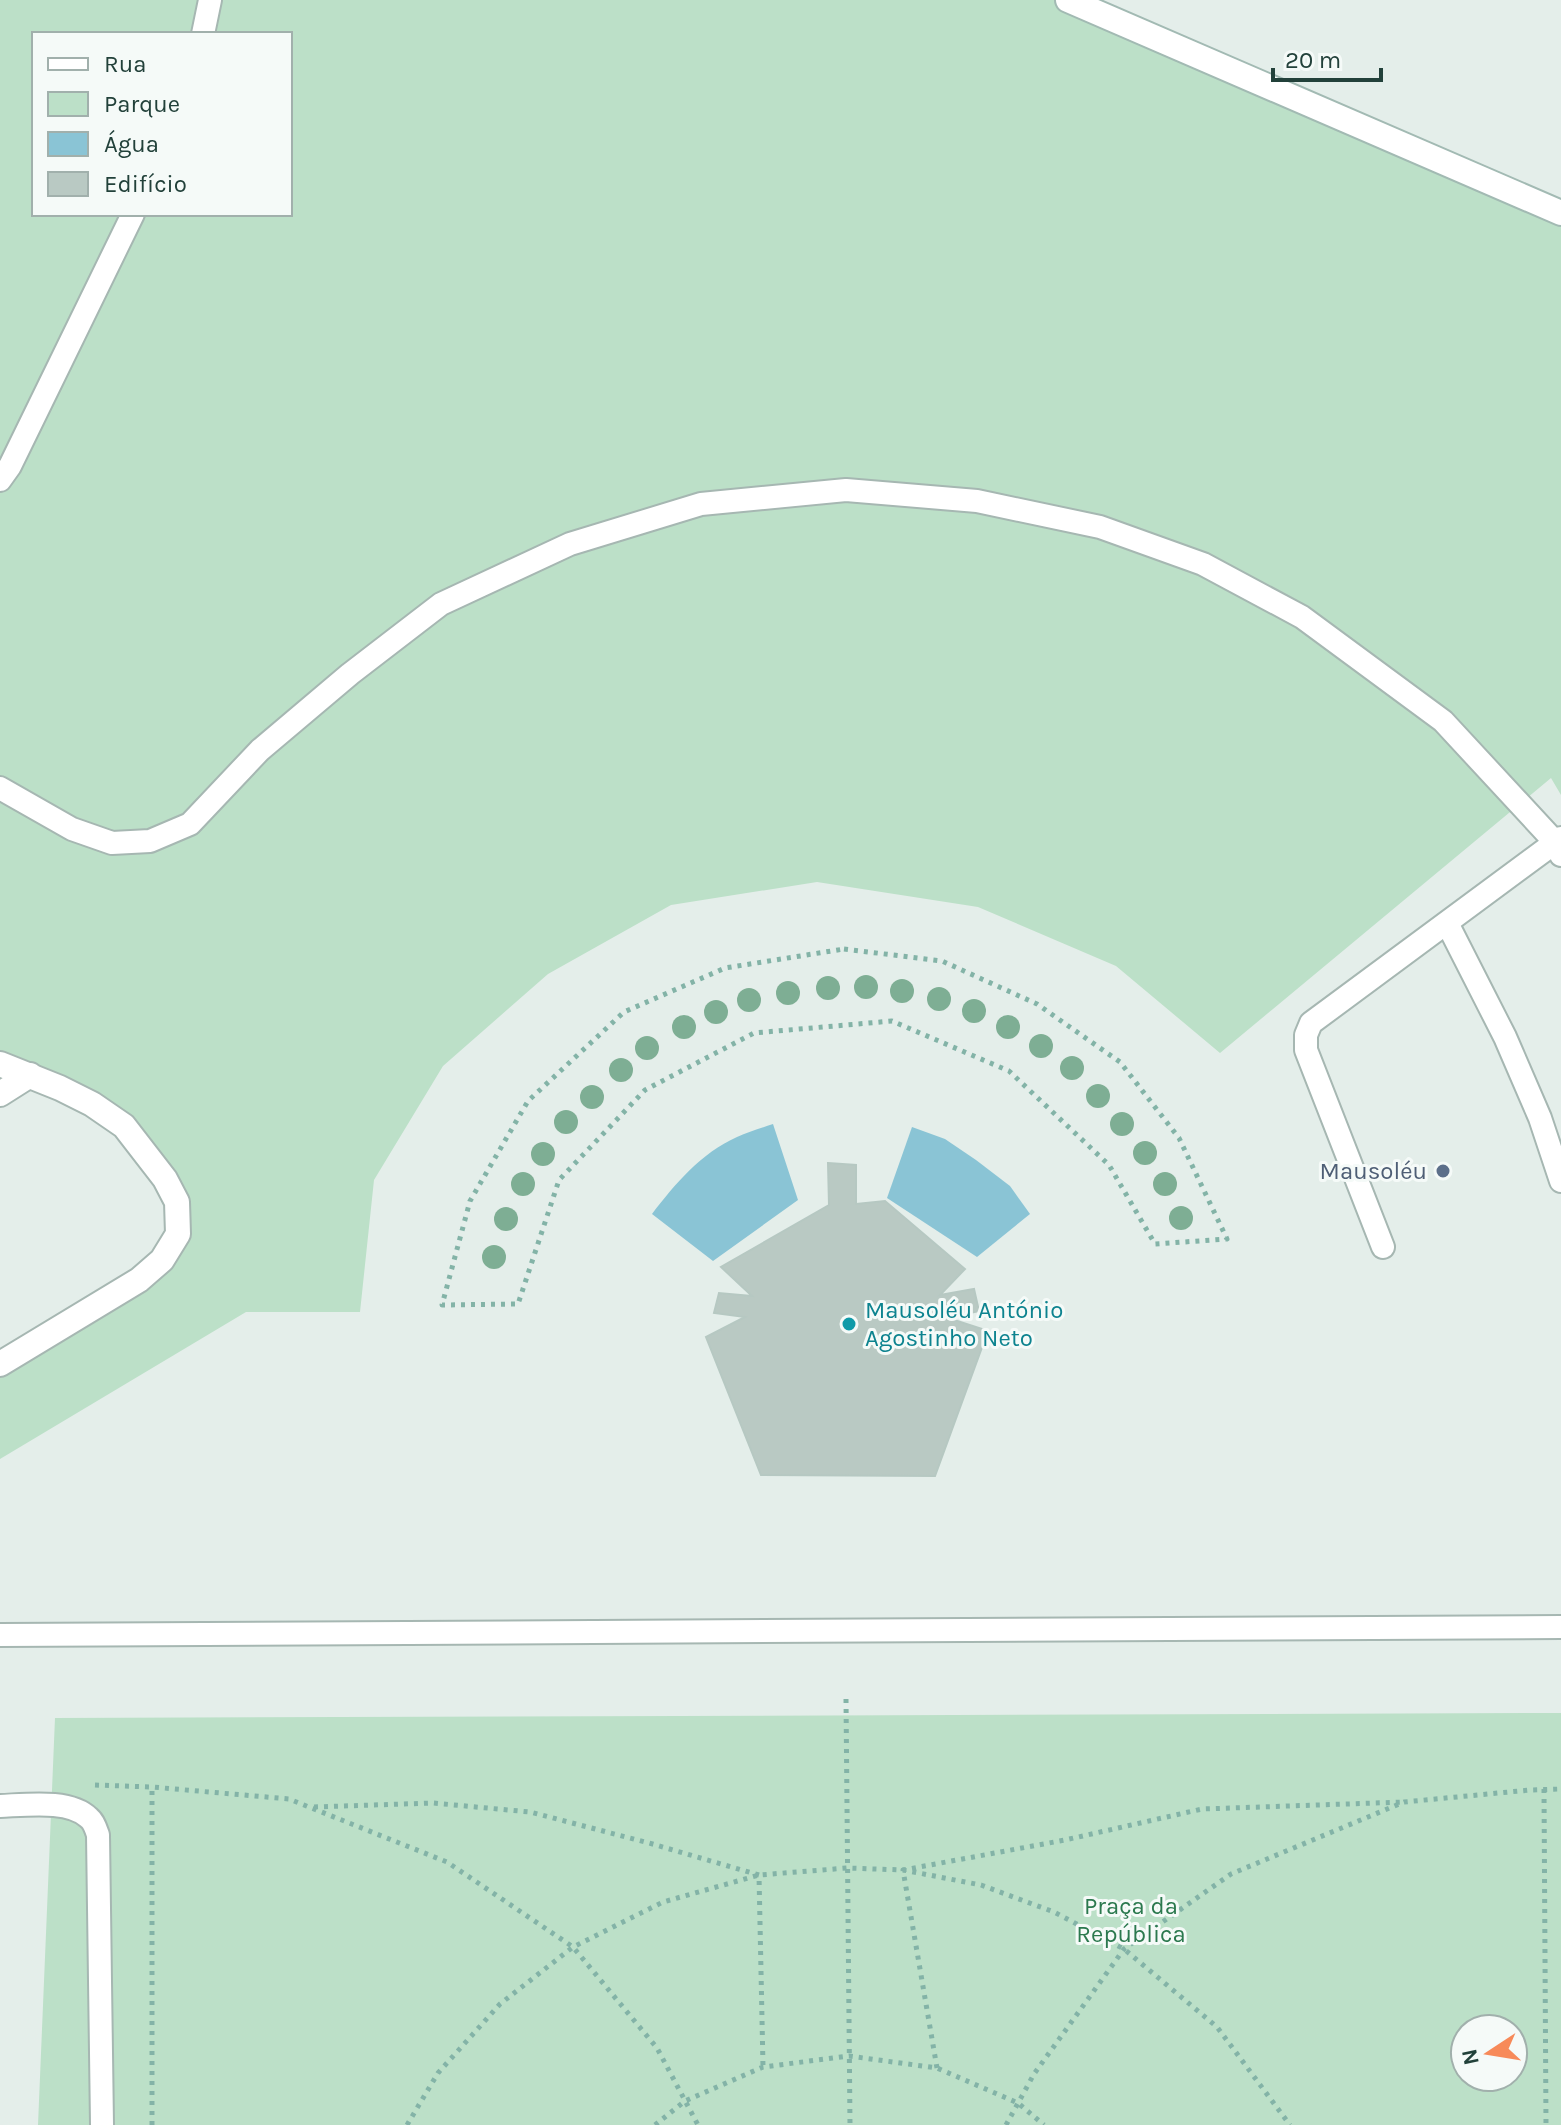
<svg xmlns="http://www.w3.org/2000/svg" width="1561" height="2125" viewBox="0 0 1561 2125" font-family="Karla,sans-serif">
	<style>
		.green { fill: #bce0c8; fill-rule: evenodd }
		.water { fill: #8ac4d5 }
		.building { fill: #b9c9c3; stroke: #b6c8c2; stroke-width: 2 }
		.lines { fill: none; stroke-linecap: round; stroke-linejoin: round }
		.lane-casing { stroke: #a6b7b2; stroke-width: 26 }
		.street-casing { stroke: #a6b7b2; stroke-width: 28 }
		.secondary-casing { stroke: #a2bab3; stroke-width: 28 }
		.path { stroke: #83b3a7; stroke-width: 5; stroke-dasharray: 4 6; stroke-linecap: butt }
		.lane { stroke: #fff; stroke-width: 22 }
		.street { stroke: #fff; stroke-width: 24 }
		.secondary { stroke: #fff; stroke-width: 24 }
		.tree { fill: #7eae94 }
		.service-dot { fill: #5c6f8a; stroke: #f5faf8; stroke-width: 3 }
		.culture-dot { fill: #0f9aa8; stroke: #f5faf8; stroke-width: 3 }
		.labels { text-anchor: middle; stroke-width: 6; stroke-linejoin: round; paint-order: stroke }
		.service-label { font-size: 24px; fill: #4e5e75; stroke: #f5faf8; text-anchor: end }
		.culture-label { font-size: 24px; fill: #0d838f; stroke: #f5faf8; text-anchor: start }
		.park-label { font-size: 24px; fill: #2b794e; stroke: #f5faf8 }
	</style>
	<rect width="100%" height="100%" fill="#e4eeea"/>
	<g class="green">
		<path d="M0,0h1068l493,213v582l-10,-17 -331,275 -104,-87 -138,-59 -161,-25 -146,23 -123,69 -105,92 -69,114 -14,132h-114l-246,147v-95l162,-104 15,-58 -53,-76 -124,-62zM34,34h256v180h-256z"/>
		<path d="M1561,1713v412h-1523l17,-407zM1465,2029h48v48h-48z"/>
	</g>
	<g class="water">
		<path d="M773,1124l25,76 -85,61 -61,-47c23,-30 49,-61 85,-77 11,-5 24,-9 36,-13z"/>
		<polygon points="912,1127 945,1139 976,1160 1010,1186 1030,1214 977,1257 887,1198"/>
	</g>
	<polygon class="building" points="828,1163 856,1165 856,1204 885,1201 965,1269 940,1295 974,1289 979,1311 948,1318 988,1331 935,1476 761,1475 706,1337 745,1317 714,1313 719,1293 752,1296 721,1267 829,1205"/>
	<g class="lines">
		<defs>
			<g id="lane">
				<polyline points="203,34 210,0"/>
				<polyline points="0,480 10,466 133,214"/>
				<polyline points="0,788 72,829 112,843 150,841 190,824 260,750 350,674 441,604 570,544 701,504 846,490 977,501 1100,527 1203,564 1302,617 1443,721 1555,842 1561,855"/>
				<polyline points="1447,923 1505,1037 1540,1118 1561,1181"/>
				<polyline points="1383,1247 1306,1050 1306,1035 1311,1023 1561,838"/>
				<polyline points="0,1635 1561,1627"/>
				<path d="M0,1806c26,-1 70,-7 89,12 5,4 7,11 9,17l4,290"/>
			</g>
			<g id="street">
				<polyline points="0,1064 60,1088 92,1104 124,1126 165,1179 177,1202 178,1234 162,1260 139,1280 0,1364"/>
				<polyline points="0,1094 30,1075"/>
			</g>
			<polyline id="secondary" points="1068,0 1561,213"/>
		</defs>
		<use href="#lane" class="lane-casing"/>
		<use href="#street" class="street-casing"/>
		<use href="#secondary" class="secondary-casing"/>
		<g class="path">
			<polygon points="844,949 942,961 1037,1004 1120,1062 1179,1138 1227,1239 1155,1244 1109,1165 1009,1071 892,1021 754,1033 645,1090 559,1180 518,1304 442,1305 470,1201 528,1101 624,1012 725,968"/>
			<polyline points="846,1699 850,2125"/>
			<polyline points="95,1785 152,1787 289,1799 447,1862 573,1947 657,2048 698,2125"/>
			<polyline points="1544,1789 1546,2125"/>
			<polyline points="314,1807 433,1803 530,1812 649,1843 759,1875 763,2067"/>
			<polyline points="937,2068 903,1870 1065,1840 1202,1809 1404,1802"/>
			<polyline points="152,2125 152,1787"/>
			<polyline points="407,2125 438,2073 500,2004 573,1947 663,1902 759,1875 847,1868 903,1870 981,1885 1054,1912 1124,1949 1217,2027 1290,2125"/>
			<polyline points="655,2125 685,2101 763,2067 849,2056 937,2068 1018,2103 1044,2125"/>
			<polyline points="1006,2125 1034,2074 1124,1949 1231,1874 1404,1802 1530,1790 1561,1789"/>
		</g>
		<use href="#lane" class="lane"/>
		<use href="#street" class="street"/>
		<use href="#secondary" class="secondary"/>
	</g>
	<g class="tree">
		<circle cx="866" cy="987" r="12"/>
		<circle cx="828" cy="988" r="12"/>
		<circle cx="902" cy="991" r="12"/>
		<circle cx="788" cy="993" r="12"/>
		<circle cx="939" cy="999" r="12"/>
		<circle cx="749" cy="1000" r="12"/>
		<circle cx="974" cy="1011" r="12"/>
		<circle cx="716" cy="1012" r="12"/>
		<circle cx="684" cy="1027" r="12"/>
		<circle cx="1008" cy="1027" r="12"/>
		<circle cx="1041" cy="1046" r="12"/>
		<circle cx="647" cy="1048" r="12"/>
		<circle cx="1072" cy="1068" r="12"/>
		<circle cx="621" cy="1070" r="12"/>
		<circle cx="1098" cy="1096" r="12"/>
		<circle cx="592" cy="1097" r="12"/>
		<circle cx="566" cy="1122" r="12"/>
		<circle cx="1122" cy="1124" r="12"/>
		<circle cx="1145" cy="1153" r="12"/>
		<circle cx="543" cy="1154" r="12"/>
		<circle cx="523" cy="1184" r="12"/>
		<circle cx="1165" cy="1184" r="12"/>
		<circle cx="1181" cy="1218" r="12"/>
		<circle cx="506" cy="1219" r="12"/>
		<circle cx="494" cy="1257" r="12"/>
	</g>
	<circle class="service-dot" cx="1443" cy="1171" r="8"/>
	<circle class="culture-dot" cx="849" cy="1324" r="8"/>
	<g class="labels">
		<g class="service-label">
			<text x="1427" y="1179">Mausoléu</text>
		</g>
		<g class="culture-label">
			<text x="865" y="1318">Mausoléu António<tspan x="865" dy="28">Agostinho Neto</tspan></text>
		</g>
		<g class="park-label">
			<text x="1131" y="1914">Praça da<tspan x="1131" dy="28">República</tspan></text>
		</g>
	</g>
	<rect x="32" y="32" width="260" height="184" fill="#f5faf8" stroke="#a1b0ac" stroke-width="2"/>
	<rect x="48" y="58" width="40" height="12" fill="#ffffff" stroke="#a1b0ac" stroke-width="2"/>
	<text x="104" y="72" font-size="24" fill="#22413a">Rua</text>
	<rect x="48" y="92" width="40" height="24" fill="#bce0c8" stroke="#a1b0ac" stroke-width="2"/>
	<text x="104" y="112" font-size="24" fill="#22413a">Parque</text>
	<rect x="48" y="132" width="40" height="24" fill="#8ac4d5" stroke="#a1b0ac" stroke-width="2"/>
	<text x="104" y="152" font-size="24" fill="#22413a">Água</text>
	<rect x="48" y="172" width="40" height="24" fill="#b9c9c3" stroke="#a1b0ac" stroke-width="2"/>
	<text x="104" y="192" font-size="24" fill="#22413a">Edifício</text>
	<g transform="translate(1489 2053) rotate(258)"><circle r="38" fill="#f5faf8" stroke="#a1b0ac" stroke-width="2"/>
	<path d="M0-6L14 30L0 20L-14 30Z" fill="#f78a59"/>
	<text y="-12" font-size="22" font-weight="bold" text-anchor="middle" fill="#22413a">N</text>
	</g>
	<path d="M1273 68v12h108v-12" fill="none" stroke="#22413a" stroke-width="4"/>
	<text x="1285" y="68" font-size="24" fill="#22413a" stroke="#f5faf8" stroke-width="6" paint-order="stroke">20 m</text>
</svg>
